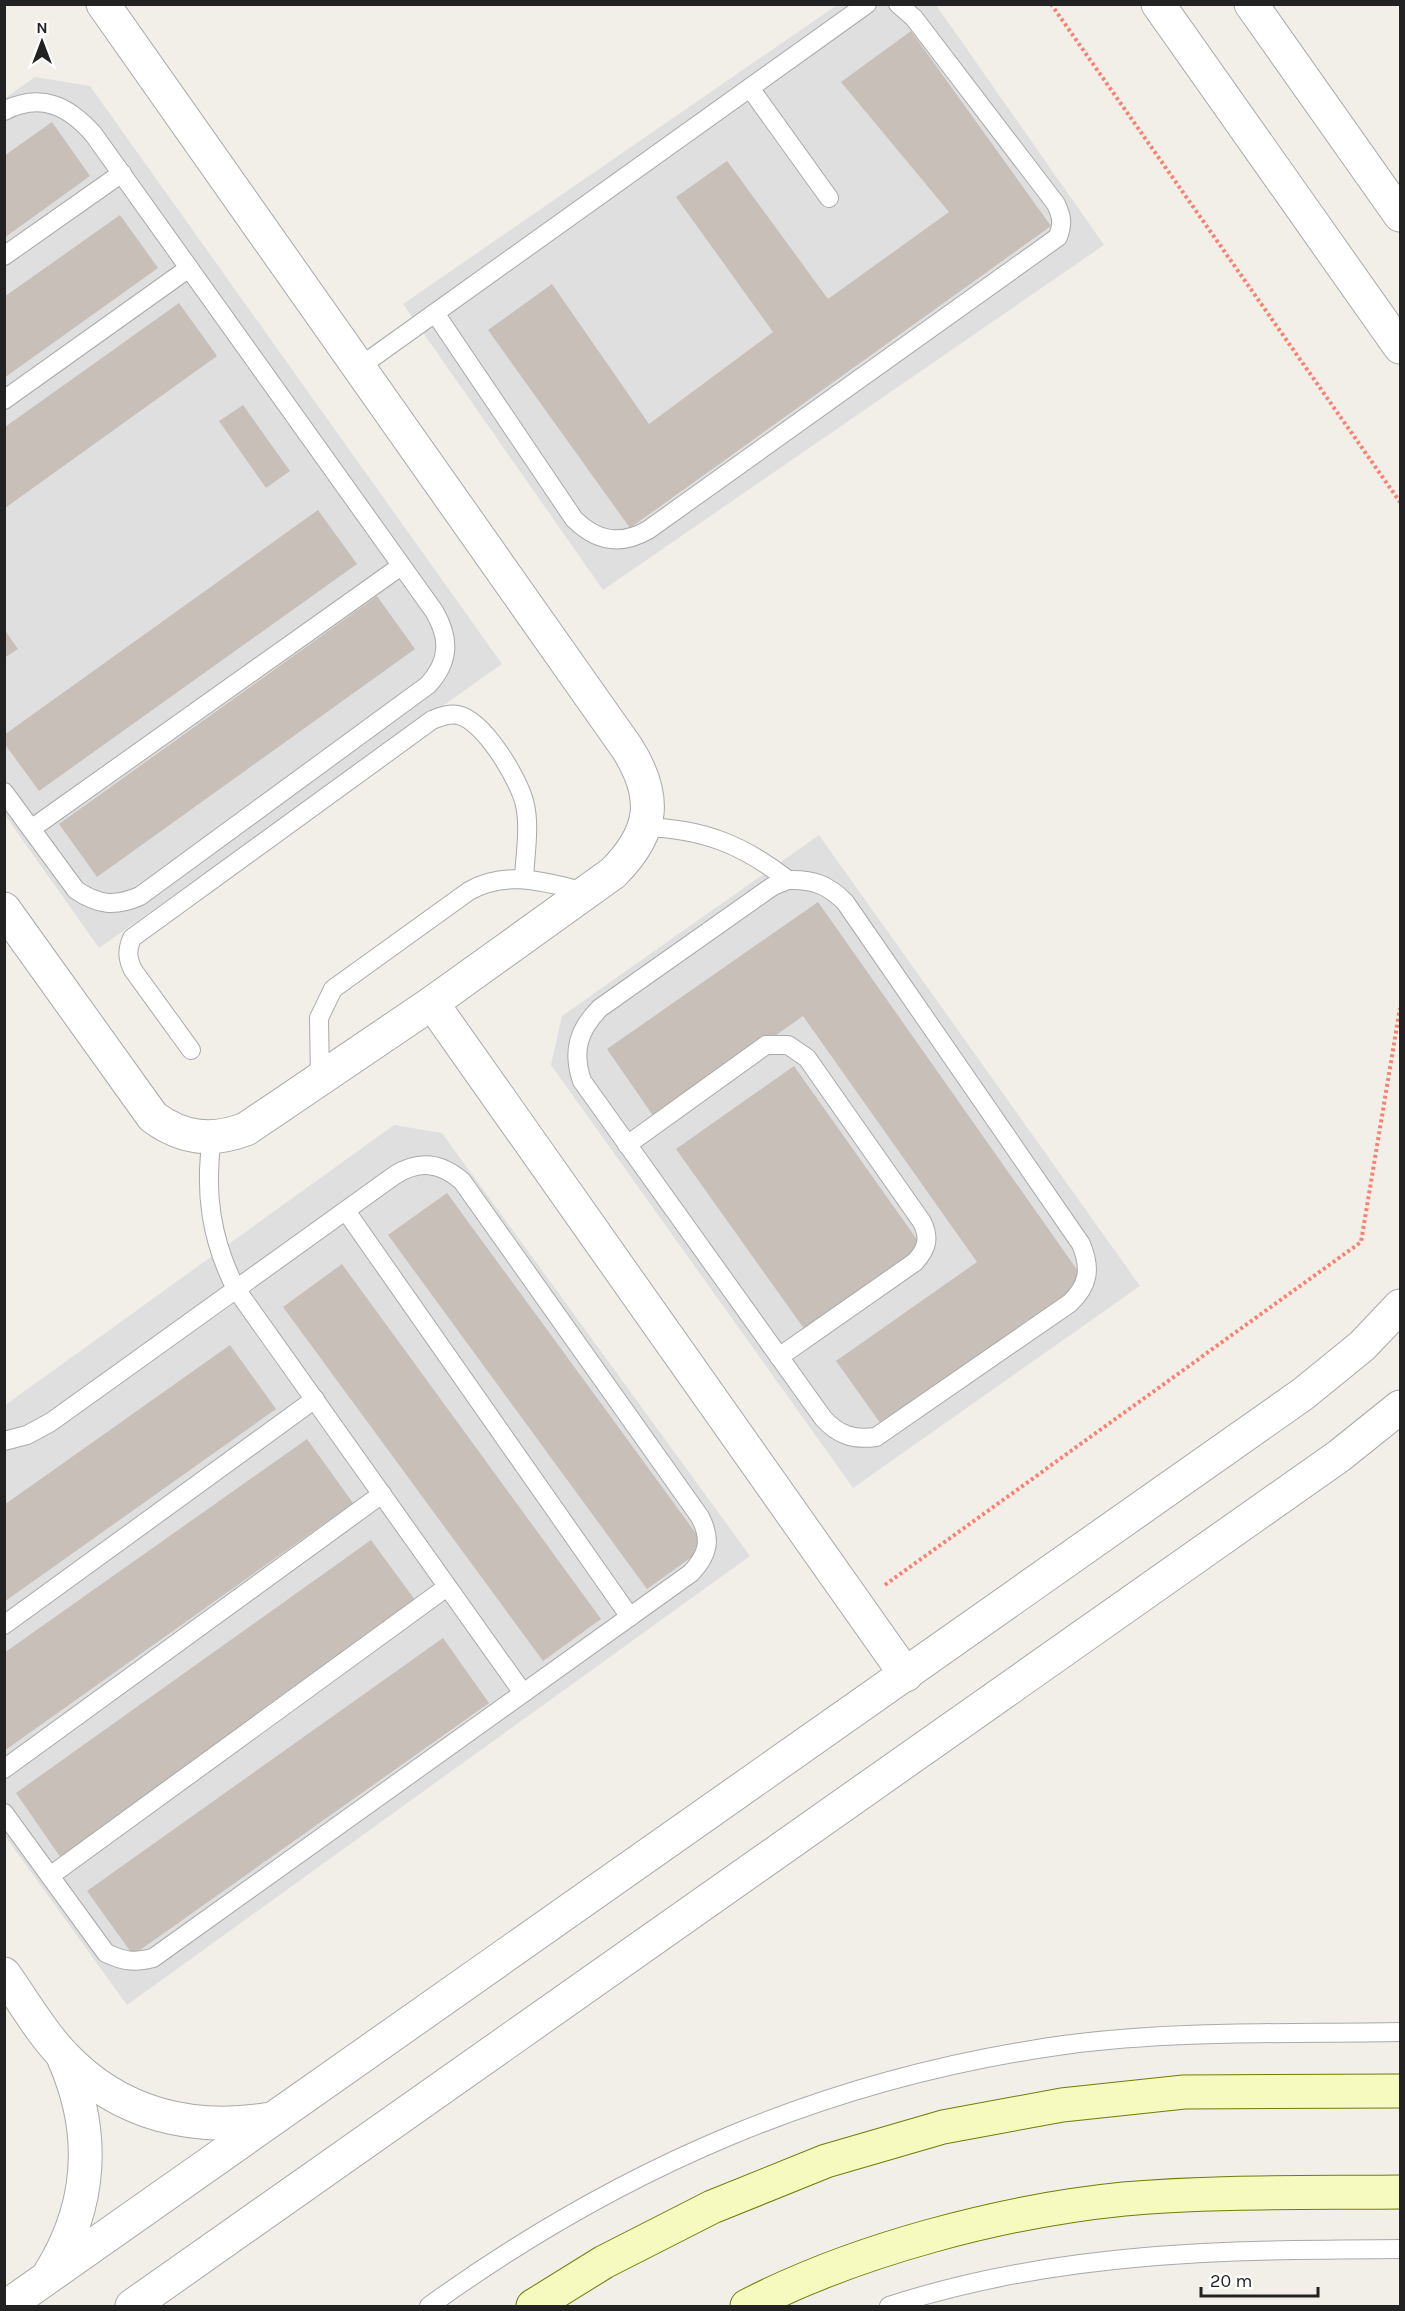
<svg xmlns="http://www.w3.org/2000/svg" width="1405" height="2311" viewBox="0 0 1405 2311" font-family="Karla,sans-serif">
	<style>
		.residential { fill: #e0dfdf }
		.building { fill: #c7bfb8 }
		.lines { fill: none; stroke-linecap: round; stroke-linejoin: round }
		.lane-casing { stroke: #a9a9a9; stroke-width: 20 }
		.street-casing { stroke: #a9a9a9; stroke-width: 35 }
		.secondary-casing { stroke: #707d05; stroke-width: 35 }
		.path { stroke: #fa8072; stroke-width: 4; stroke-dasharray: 3 3; stroke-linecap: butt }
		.lane { stroke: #fff; stroke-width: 18 }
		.street { stroke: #fff; stroke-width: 33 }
		.secondary { stroke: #f7fabf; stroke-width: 33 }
	</style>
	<rect width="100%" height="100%" fill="#f2efe9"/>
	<g class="residential">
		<polygon points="837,5 936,5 1104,245 603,590 403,304"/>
		<polygon points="35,77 90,86 502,664 99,948 5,815 4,99"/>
		<polygon points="819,835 1140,1286 853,1488 551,1065 562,1016"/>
		<polygon points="394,1125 442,1133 750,1556 127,2005 5,1836 4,1406"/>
	</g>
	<g class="building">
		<polygon points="911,31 1051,226 630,528 488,330 552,284 649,424 773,332 676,197 727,161 828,299 949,212 841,82"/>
		<polygon points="52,122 90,176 4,238 4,156"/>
		<polygon points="120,215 158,268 4,378 4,297"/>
		<polygon points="179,303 217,356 5,508 5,427"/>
		<polygon points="243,405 290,471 266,488 219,421"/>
		<polygon points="318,510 357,564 39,791 4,743 4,735"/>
		<polygon points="377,596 415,649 97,877 59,824"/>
		<polygon points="4,629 18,649 4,658"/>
		<polygon points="818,902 1085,1281 881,1424 836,1361 977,1262 803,1016 656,1120 607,1049"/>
		<polygon points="794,1066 923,1248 805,1330 676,1149"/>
		<polygon points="447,1193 706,1547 647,1589 388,1235"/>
		<polygon points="342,1264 601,1619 543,1661 283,1307"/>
		<polygon points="230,1345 276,1409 4,1602 4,1505"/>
		<polygon points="307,1439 353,1503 4,1751 4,1653"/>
		<polygon points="371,1540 418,1604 61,1858 16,1793"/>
		<polygon points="443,1638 489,1703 133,1955 87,1891"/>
	</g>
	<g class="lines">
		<defs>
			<g id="lane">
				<polyline points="750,88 829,198"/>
				<path d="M4,111c37,-19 65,-5 90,24l340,476c16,27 16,50 -6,74l-288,211c-25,11 -42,9 -64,-6l-72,-98"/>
				<polyline points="4,256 122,173"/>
				<path d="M435,313l139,206c22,22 46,27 74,11l410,-293c5,-13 4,-20 -2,-33l-142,-186 -16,-14"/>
				<polyline points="358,368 867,4"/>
				<polyline points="4,400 189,268"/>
				<path d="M644,827c59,2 98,17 144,53"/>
				<polyline points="31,829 401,566"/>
				<path d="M788,880c25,-1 40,5 57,22l236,342c10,24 8,41 -11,59l-194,134c-23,3 -38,-2 -53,-19l-241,-337c-10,-29 -4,-51 18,-73l173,-122z"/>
				<path d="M191,1050l-58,-80c-6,-12 -6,-20 -1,-32l300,-218c8,-3 17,-7 26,-5 26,5 62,66 67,90 5,23 0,50 -1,74"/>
				<path d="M320,1079l-1,-61 14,-29 136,-98c39,-22 77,-8 118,1"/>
				<path d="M212,1138c-8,54 -1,102 24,151l287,404"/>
				<path d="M627,1145l139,-100h22l19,13 115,164c8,16 5,27 -7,40l-136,95"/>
				<polyline points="346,1211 630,1617"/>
				<path d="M4,1441l23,-6 24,-13 344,-247c24,-15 45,-13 67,6l238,336c12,23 8,38 -9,56l-538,385c-19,5 -30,3 -47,-5l-102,-140"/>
				<polyline points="4,1625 315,1399"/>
				<polyline points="4,1769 382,1494"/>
				<polyline points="50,1876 447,1587"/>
				<path d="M429,2306c193,-139 398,-228 635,-261 111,-15 225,-11 336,-13"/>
				<path d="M889,2306c169,-55 336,-56 511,-57"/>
			</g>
			<g id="street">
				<polyline points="1158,4 1400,347"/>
				<polyline points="1251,4 1400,215"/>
				<path d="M4,909l149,208c30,22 59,25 93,12l186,-126 181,-130c41,-41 45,-76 14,-125l-524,-744"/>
				<polyline points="432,1003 906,1675"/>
				<path d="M4,1974c19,26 37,59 60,82 56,59 129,76 207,63"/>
				<path d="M50,2273c42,-68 46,-141 14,-214"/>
				<polyline points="7,2306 1303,1394 1362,1346 1400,1306"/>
				<polyline points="132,2306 1339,1456 1400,1407"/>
			</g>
			<g id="secondary">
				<polyline points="533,2306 604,2262 712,2207 826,2161 943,2127 1062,2105 1184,2092 1400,2091"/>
				<path d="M747,2306c108,-56 256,-95 377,-107 92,-8 184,-6 276,-7"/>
			</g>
		</defs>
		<use href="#lane" class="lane-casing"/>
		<use href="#street" class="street-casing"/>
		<use href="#secondary" class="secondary-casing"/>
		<g class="path">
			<polyline points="1051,4 1400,502"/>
			<polyline points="885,1585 1361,1242 1400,1008"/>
		</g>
		<use href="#lane" class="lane"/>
		<use href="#street" class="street"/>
		<use href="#secondary" class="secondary"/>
	</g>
	<rect width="1405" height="2311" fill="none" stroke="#222222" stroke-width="12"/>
	<g transform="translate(42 42)" stroke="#ffffff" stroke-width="4.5" paint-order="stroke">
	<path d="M0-4.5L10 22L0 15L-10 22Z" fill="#222222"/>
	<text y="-9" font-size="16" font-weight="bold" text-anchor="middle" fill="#222222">N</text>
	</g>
	<path d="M1201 2287v9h117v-9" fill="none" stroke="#222222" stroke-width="3"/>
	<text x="1210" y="2287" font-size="18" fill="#222222" stroke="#ffffff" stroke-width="4.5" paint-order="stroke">20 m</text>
</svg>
